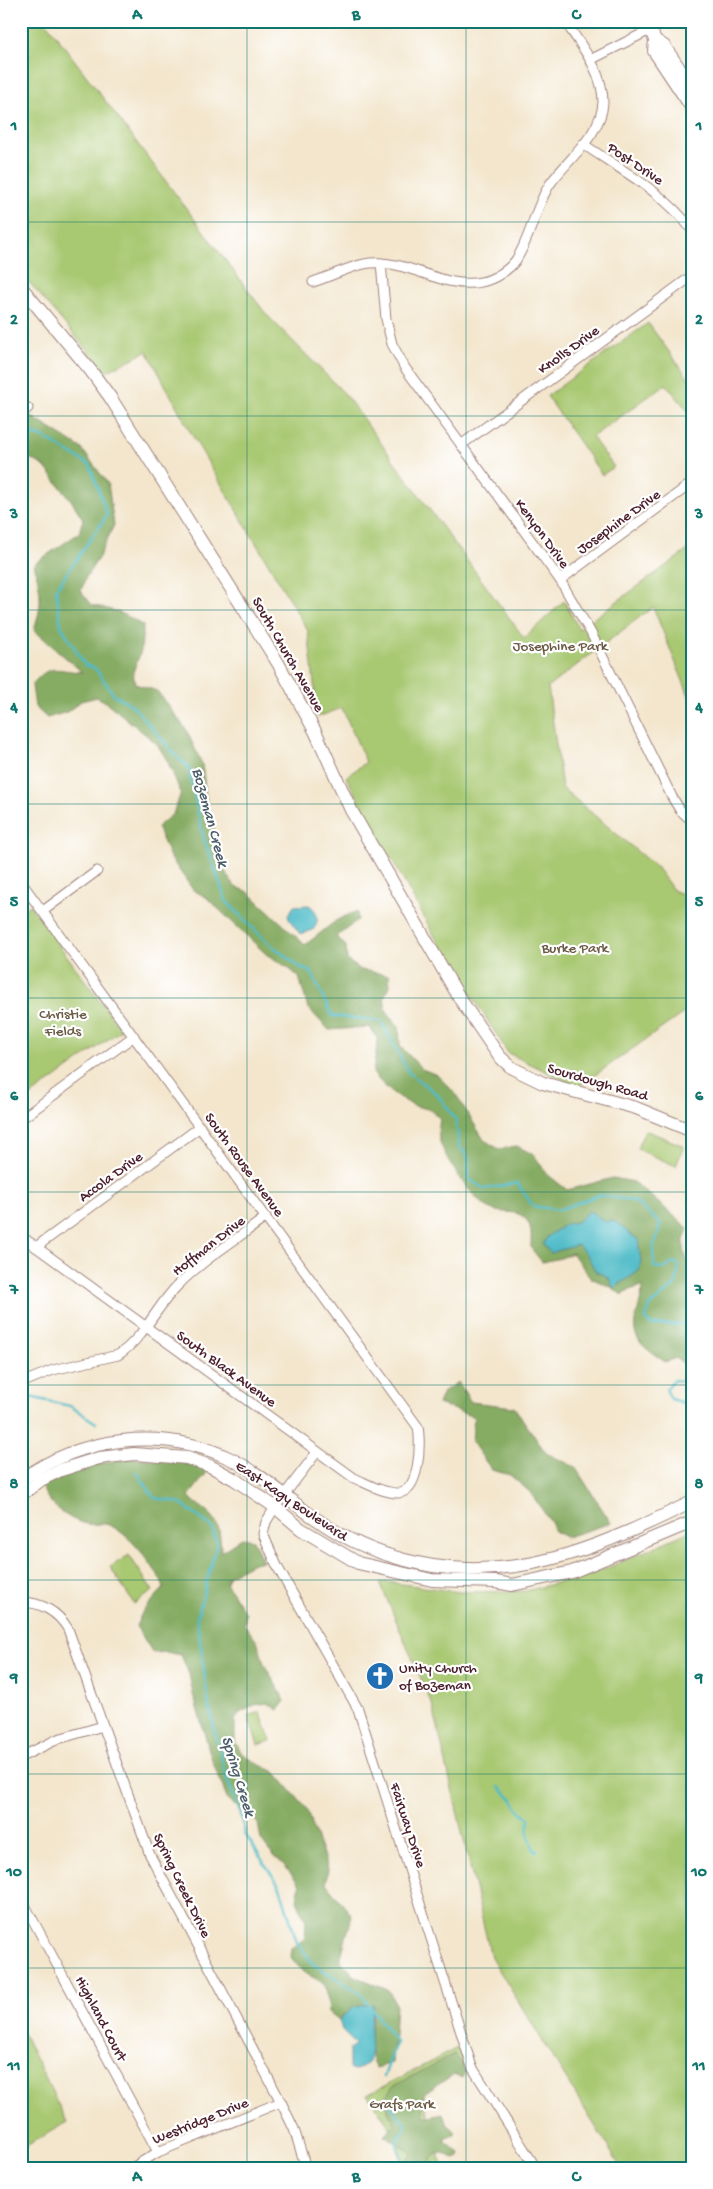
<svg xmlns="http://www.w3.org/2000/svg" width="713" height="2189" viewBox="0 0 713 2189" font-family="'Gochi Hand',sans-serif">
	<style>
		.green { fill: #a8c871; stroke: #79744e }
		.forest { fill: #86ac63; stroke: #686647 }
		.water { fill: #4ebbc7; stroke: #4c6d79 }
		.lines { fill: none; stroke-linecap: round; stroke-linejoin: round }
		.stream { stroke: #4ebbc7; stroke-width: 2.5 }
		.street-casing { stroke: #9e827c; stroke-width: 11 }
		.secondary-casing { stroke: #9e827c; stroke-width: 14 }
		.street { stroke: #fff; stroke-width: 9 }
		.secondary { stroke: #fff; stroke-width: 12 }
		.grid { fill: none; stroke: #0f766e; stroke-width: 1; stroke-opacity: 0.55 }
		.labels { text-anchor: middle; stroke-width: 4.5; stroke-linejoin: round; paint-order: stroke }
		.street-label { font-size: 15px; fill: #4a1f2b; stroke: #fff }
		.park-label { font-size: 15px; fill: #6b5a44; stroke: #fff }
		.poi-label { font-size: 15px; fill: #4a1f2b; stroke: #fff; text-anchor: start }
		.water-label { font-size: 16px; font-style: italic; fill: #4c5d69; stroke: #fff }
		.neatline { fill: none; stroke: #0f766e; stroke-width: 2 }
		.grid-label { font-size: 16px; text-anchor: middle; font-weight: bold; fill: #0f766e }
	</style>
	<rect width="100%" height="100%" fill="#fff"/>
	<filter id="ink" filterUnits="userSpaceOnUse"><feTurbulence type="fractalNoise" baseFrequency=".02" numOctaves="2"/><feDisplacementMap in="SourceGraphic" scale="10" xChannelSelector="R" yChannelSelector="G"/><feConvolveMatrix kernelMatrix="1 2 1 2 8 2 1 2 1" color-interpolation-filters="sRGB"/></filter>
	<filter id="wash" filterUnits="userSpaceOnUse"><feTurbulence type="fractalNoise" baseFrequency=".0096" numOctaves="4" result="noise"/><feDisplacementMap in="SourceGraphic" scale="20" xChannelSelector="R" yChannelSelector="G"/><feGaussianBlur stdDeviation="1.12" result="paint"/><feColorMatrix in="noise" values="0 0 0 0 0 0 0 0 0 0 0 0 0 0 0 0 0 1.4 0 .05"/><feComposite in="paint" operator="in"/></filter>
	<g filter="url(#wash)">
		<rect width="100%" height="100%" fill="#f3e6cd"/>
		<g class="green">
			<polygon points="21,21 45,21 266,314 344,393 524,638 564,601 579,629 692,547 692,703 653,607 548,687 562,788 657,868 674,891 692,897 692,1007 578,1087 508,1053 435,937 346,777 366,762 342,708 318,717 308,631 192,435 147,351 106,372 21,273"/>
			<polygon points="648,323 692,383 692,408 688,411 666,384 592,437 614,467 602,475 547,396"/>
			<polygon points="30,905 121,1030 21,1103 21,911"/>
			<polygon points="645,1130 684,1146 676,1166 637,1149"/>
			<polygon points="692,1530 692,2168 621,2168 491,1957 433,1707 380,1583 388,1582 459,1592 526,1591 601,1571"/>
			<polygon points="129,1555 153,1591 134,1604 110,1567"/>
			<polygon points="260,1712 271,1741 258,1745 248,1716"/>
			<polygon points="21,2029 67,2122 21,2149"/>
			<polygon points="461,2046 467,2064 423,2093 440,2160 445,2168 409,2168 401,2158 389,2125 367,2095"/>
		</g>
		<g class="forest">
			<path d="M21,410l60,38 27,36 6,41 -15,32 -13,20 -5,14 11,14 27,7 24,13 -2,26 -8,21 2,12 22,7 29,38 16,35 5,41 8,26 5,32 15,24 12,4 58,54 32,-25 20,-9 1,9 -22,17 10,9 1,14 14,10 28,5 1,11 -6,11 2,13 13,17 1,19 22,23 15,6 18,18 29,47 15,9 18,-3 17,9 13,19 20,16 46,-12 21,4 54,46 -5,15 4,19h5v113l-7,-11 -9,-6 -11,4c-17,-12 -36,-22 -29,-45 3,-11 6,-20 6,-31l-10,3 -10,6 -11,-8 -20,-9 -19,-25 -11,5 -19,4 -11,-14c0,-10 2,-20 -5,-29 -9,-10 -23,-5 -33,-9 -19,-7 -50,-53 -54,-72 -1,-6 0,-14 1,-19 -13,-15 -16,-8 -31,-16 -15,-8 -26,-17 -36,-30l5,-33 -8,-13 -41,3 -21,-22 -9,-31 -12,-10 -21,-13 -60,-57 -13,-7 -23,-33 -13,-30 16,-13 8,-21 -13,-31 -11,-18 -51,-42 -9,-5 -16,4 -14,11 -20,6 -12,-11 -3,-22c18,-23 25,-14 50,-13l-48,-42c9,-26 7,-40 0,-66l45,-31 4,-14 -12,-19 -27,-34 -23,-13z"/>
			<polygon points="458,1382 471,1402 514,1407 546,1453 575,1467 611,1523 566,1537 554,1531 552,1524 530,1492 510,1475 492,1470 486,1462 472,1442 474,1417 438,1404 443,1392"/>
			<path d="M133,1458l44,3 31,10 -19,25c6,8 14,11 21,18 11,10 10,25 11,38l21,-14 11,2 10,21 -10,2 -25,13 -2,7 20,31 -2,10 14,19 6,21 21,37 -7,9 -10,-7 -14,2 -15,9 -4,6v21l6,11 15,11 19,9 31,36 22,61 -2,14 26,33 -12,44 15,16 33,14 8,14 -4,59 -16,5c-10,-14 -5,-46 -2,-62l-31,9 -4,5 -10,-8 -3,-25 -6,-6 -17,-9 -13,-16 1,-7 14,-11 1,-17 -9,-21 3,-15 -16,-20 -14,-13 -9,-12 -3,-17 -30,-23 -16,-40 -19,-66 -4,-20 -8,-19 -16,-3 -12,1 -17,-27 7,-15 21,-23c-7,-20 -37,-58 -58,-64 -6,-1 -13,1 -19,0 -18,-3 -41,-21 -45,-38l35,-19z"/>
			<path d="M454,2054l7,8 4,10 -3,6 -8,-4 -30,20 -1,19 2,4 18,-4 3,10 9,8v4l-10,4 1,3 14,11 -1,4 -5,2 -10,-6 -8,1 -8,11v3h-23l7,-15c-9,-7 -19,-10 -27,-18l10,-11 -7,-12 -2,-16 6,-9z"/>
		</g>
		<g class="water">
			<path d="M309,905c9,6 11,15 4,25l-13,4 -11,-15 -1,-4 6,-9z"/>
			<path d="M589,1211c7,3 10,8 17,11l5,-2c11,4 16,14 27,19l3,22 -2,10 -26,17c-3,-11 -7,-13 -17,-16l-8,-15 -10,-12 -28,8 -7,-9 5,-8 18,-12 11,-2z"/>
			<path d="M364,2005h10c-1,7 -3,14 -4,20 -1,20 8,38 -17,46l-4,-2v-20l7,-5 -14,-14 -3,-10 14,-12z"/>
		</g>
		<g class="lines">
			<g class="stream">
				<polyline points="21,432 41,436 90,465 107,515 56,589 61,626 85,665 95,668 114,695 132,705 180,760 188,766 203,836 226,901 266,941 301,968 311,972 332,1016 381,1021 409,1073 437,1094 456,1120 459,1146 468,1157 469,1179 484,1189 517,1183 533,1206 558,1210 599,1195 634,1201 661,1224 653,1249 654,1267 664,1269 674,1262 679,1265 676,1284 650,1306 645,1319 651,1325 688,1324 692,1332"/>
				<polyline points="692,1383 674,1380 666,1389 671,1399 692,1406"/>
				<polyline points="21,1395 70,1406 96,1423"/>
				<polyline points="136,1472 155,1498 178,1502 211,1526 217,1543 197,1618 209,1707 226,1777 241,1814 245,1834 280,1887 297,1942 313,1964 360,1993 396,2042 384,2077"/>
				<polyline points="499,1787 513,1800 517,1808 529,1819 528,1834 534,1850 537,1851"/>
				<polyline points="384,2098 406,2125 396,2143 403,2157 400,2168"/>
			</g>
		</g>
	</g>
	<g filter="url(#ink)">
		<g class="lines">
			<defs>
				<g id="street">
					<polyline points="590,60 650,30"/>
					<path d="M583,144c38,26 81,48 109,86"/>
					<polyline points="381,263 386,319 392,344 405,368 560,580 591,633 672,797 680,810 692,821"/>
					<path d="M313,282c20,-6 38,-17 57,-19 38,-4 73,27 111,19 12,-2 28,-12 35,-22 15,-23 19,-53 34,-76 17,-24 52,-50 53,-82 0,-31 -22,-56 -38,-81"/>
					<polyline points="21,413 28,408"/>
					<polyline points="461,445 692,276"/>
					<polyline points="560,580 692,483"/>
					<path d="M21,882l397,545c3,16 2,65 -20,66 -15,0 -30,-9 -44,-15l-333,-242"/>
					<polyline points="43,911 97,871"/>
					<polyline points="21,1119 134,1036"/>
					<polyline points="36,1247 200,1127"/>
					<path d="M21,1383l32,-13 65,-15c26,-17 38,-48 60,-70 26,-26 59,-46 88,-68"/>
					<polyline points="317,1452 275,1507 266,1522 263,1534 278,1568 358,1709 472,2067 536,2168"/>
					<path d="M21,1602c20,0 37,10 47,27l82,226 131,247 13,27 12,39"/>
					<polyline points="21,1757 58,1739 103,1726"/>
					<polyline points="21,1898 158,2152"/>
					<polyline points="132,2168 158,2152 281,2102"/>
				</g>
				<g id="secondary">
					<polyline points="647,21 655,40 654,51 692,108"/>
					<polyline points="655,40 664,46 692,87"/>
					<polyline points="21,287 91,371 110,397 278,663 316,733 351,810 460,999 499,1056 512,1068 543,1083 636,1108 692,1131"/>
					<path d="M21,1480c59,-43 140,-54 208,-22 30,14 56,39 83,58 35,26 78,43 121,50 93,15 177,-24 259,-64"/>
					<polyline points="21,1495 41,1480 61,1470 99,1458 134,1454 187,1458 210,1466 234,1479 275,1507 301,1529 358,1563 432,1580 496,1582 512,1585 572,1572 692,1522"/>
				</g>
			</defs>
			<use href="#street" class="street-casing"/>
			<use href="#secondary" class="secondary-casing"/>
			<use href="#street" class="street"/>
			<use href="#secondary" class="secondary"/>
		</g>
	</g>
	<path class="grid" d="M247,21v2147M466,21v2147M21,222h671M21,416h671M21,610h671M21,804h671M21,998h671M21,1192h671M21,1385h671M21,1580h671M21,1774h671M21,1968h671"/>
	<defs>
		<symbol id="church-disc" viewBox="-11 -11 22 22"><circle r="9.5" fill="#1f6fb2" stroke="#fff"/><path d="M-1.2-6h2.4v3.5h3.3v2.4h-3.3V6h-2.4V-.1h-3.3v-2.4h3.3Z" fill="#fff"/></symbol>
	</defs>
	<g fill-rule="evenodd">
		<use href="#church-disc" x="364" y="1660" width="32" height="32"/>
	</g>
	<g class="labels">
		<g class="street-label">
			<text transform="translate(636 163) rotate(34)" y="5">Post Drive</text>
			<text transform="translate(568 349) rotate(-36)" y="5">Knolls Drive</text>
			<text transform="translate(618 521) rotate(-36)" y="5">Josephine Drive</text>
			<text transform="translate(543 533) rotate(54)" y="5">Kenyon Drive</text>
			<text transform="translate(289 654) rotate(60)" y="5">South Church Avenue</text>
			<text transform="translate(598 1081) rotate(16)" y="5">Sourdough Road</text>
			<text transform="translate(245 1164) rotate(54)" y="5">South Rouse Avenue</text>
			<text transform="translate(110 1176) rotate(-36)" y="5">Accola Drive</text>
			<text transform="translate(208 1245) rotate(-38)" y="5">Hoffman Drive</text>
			<text transform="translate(227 1368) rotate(36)" y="5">South Black Avenue</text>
			<text transform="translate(292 1500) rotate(34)" y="5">East Kagy Boulevard</text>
			<text transform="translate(409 1825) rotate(72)" y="5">Fairway Drive</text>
			<text transform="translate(183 1885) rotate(64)" y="5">Spring Creek Drive</text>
			<text transform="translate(102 2018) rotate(62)" y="5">Highland Court</text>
			<text transform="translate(200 2120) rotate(-22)" y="5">Westridge Drive</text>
		</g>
		<g class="park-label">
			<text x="560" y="650">Josephine Park</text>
			<text x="575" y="952">Burke Park</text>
			<text x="63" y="1018">Christie<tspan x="63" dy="17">Fields</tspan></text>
			<text x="402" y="2108">Grafs Park</text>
		</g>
		<g class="poi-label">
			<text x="399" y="1672">Unity Church<tspan x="399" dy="17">of Bozeman</tspan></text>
		</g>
		<g class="water-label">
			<text transform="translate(212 817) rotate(75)" y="6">Bozeman Creek</text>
			<text transform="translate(240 1776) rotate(73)" y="6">Spring Creek</text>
		</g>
	</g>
	<rect width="713" height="2189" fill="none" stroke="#fff" stroke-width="55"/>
	<rect x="28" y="28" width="658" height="2134" class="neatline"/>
	<g class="grid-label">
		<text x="137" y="19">A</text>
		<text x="356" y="19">B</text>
		<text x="576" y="19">C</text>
		<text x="14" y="130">1</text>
		<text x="699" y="130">1</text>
		<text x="14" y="324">2</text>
		<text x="699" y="324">2</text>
		<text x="14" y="518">3</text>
		<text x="699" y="518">3</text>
		<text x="14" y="712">4</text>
		<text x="699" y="712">4</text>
		<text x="14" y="906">5</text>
		<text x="699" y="906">5</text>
		<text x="14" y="1100">6</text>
		<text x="699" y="1100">6</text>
		<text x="14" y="1294">7</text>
		<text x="699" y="1294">7</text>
		<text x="14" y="1488">8</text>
		<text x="699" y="1488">8</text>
		<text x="14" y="1682">9</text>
		<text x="699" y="1682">9</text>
		<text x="14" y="1876">10</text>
		<text x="699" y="1876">10</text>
		<text x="14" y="2070">11</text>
		<text x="699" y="2070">11</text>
		<text x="137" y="2181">A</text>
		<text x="356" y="2181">B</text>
		<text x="576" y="2181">C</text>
	</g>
</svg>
